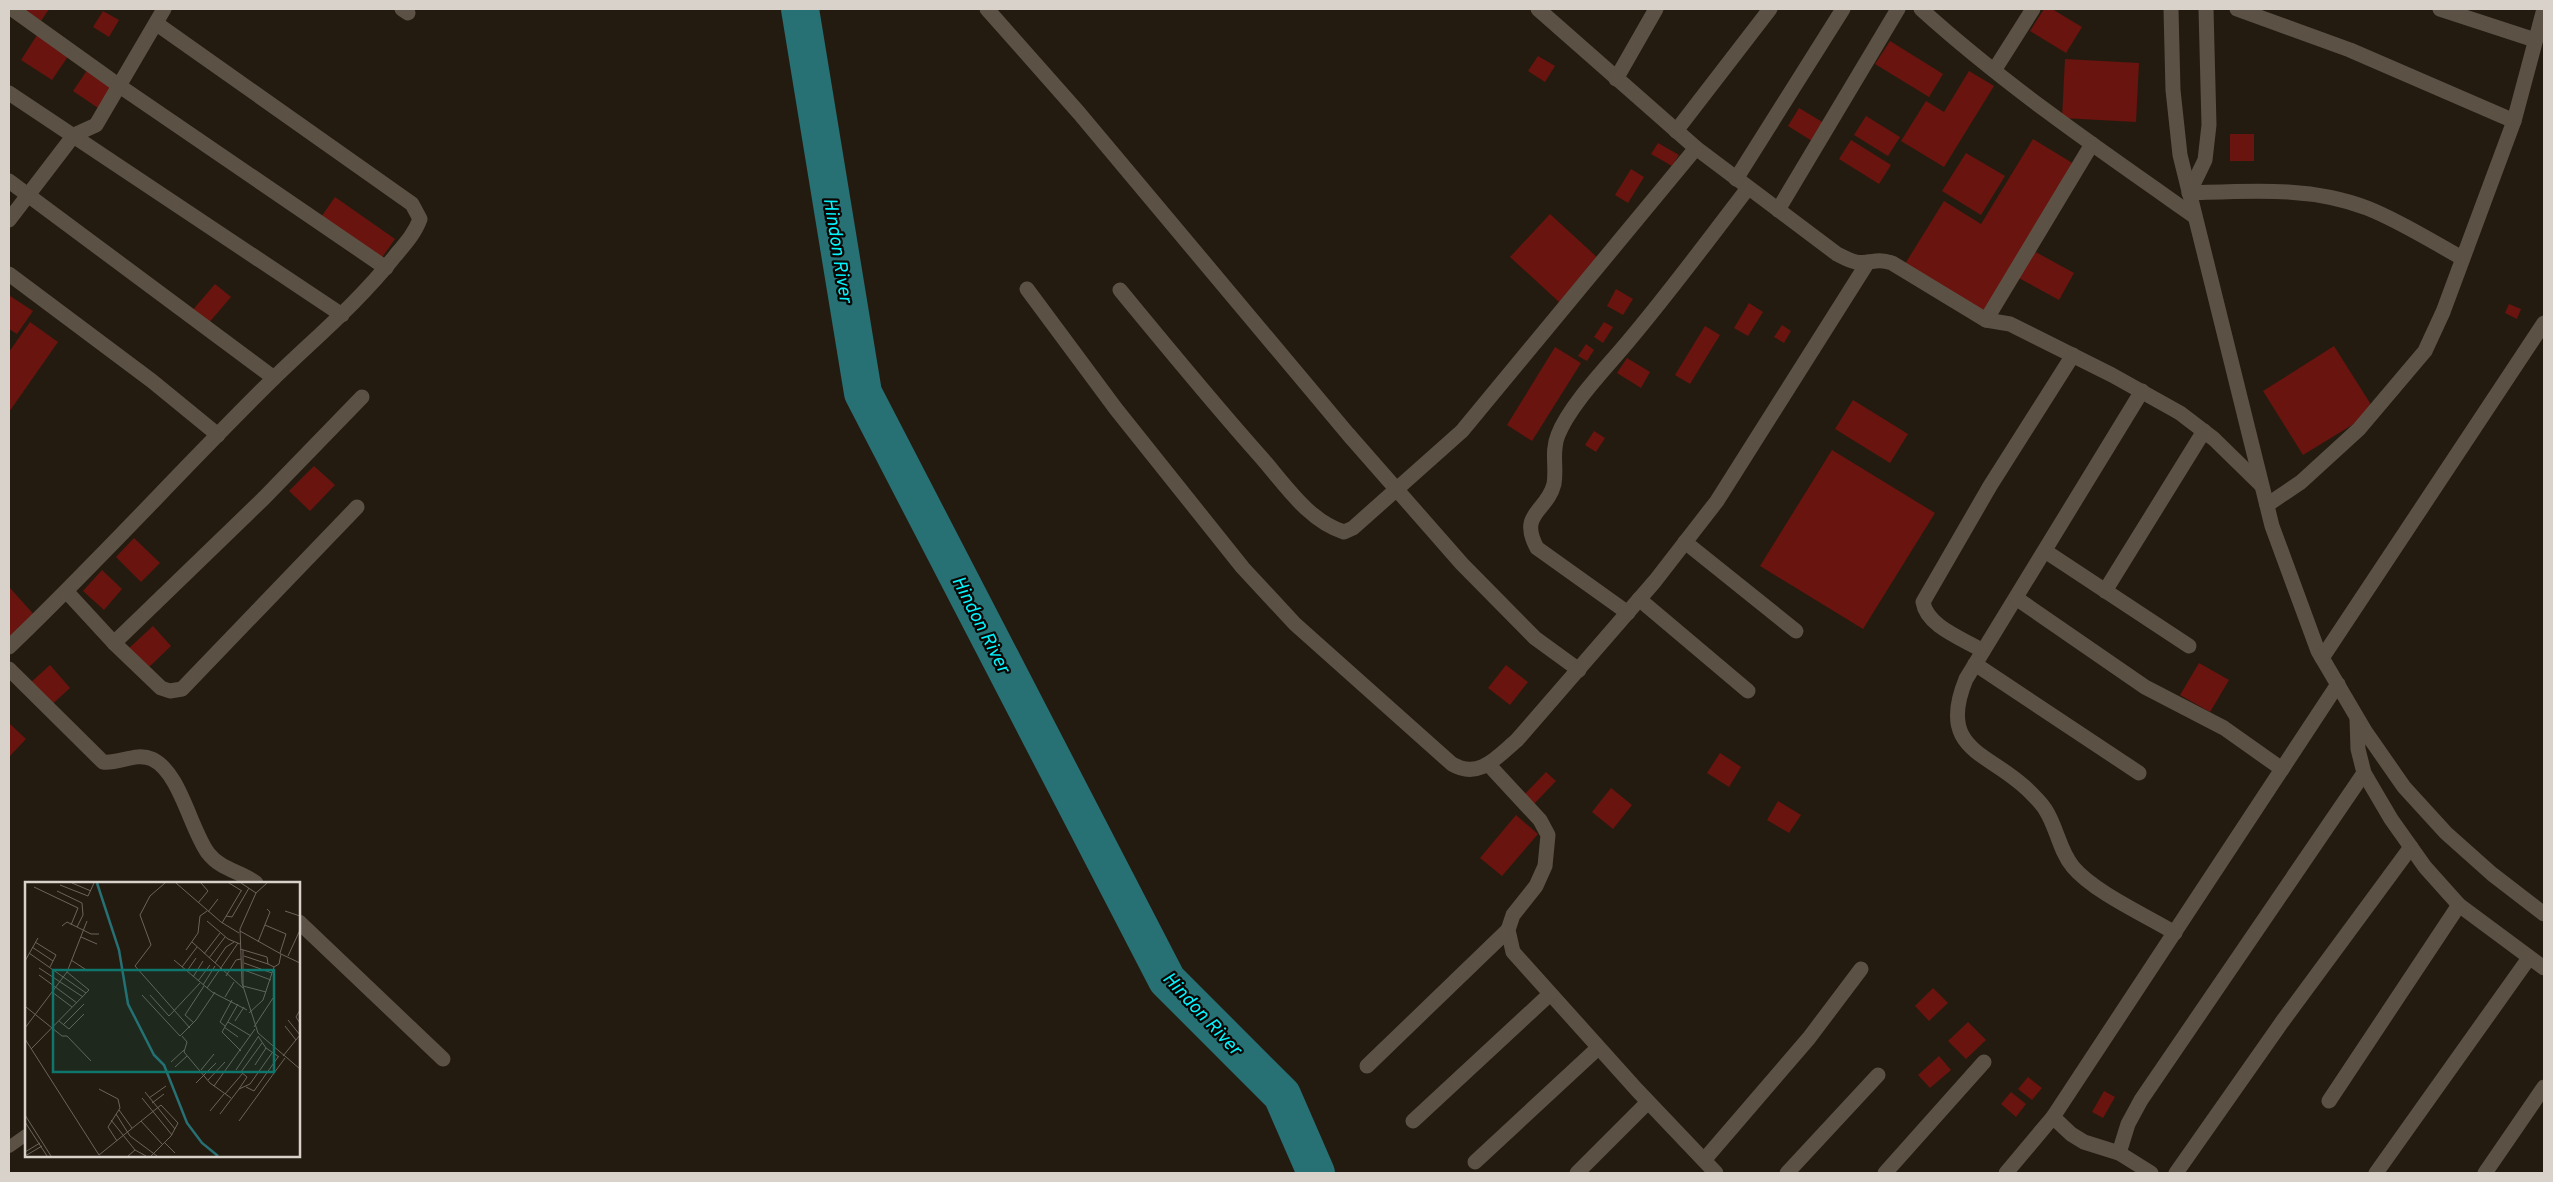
<svg xmlns="http://www.w3.org/2000/svg" width="2553" height="1182" viewBox="0 0 2553 1182" font-family="Overpass,sans-serif">
	<style>
		.lines { fill: none; stroke-linecap: round; stroke-linejoin: round }
		.river { stroke: #277074; stroke-width: 38 }
		.building { fill: #69140e }
		.lane { stroke: #5c5145; stroke-width: 12 }
		.street { stroke: #5c5145; stroke-width: 15 }
		.labels { text-anchor: middle; stroke-width: 4.5; stroke-linejoin: round; paint-order: stroke }
		.water-label { font-size: 19px; font-style: italic; fill: #04f3fd; stroke: #0a0603 }
		.inset-river { fill: none; stroke: #277074; stroke-width: 2.5 }
		.inset-road { fill: none; stroke: #6b645b; stroke-width: 1 }
		.view { fill: #0f766e; fill-opacity: 0.15; stroke: #0f766e; stroke-width: 2.5 }
		.inset-edge { fill: none; stroke: #d8d2cb; stroke-width: 2.5 }
	</style>
	<rect width="100%" height="100%" fill="#231b10"/>
	<g class="lines">
		<polyline class="river" points="800,9 863,393 1167,980 1282,1095 1316,1173"/>
	</g>
	<g class="building">
		<polygon points="24,9 49,9 41,21"/>
		<polygon points="2044,9 2052,9 2082,27 2066,53 2030,31"/>
		<polygon points="103,11 119,20 109,37 93,27"/>
		<polygon points="39,32 71,52 52,80 21,60"/>
		<polygon points="1890,41 1943,74 1929,97 1875,64"/>
		<polygon points="1538,56 1555,66 1545,82 1528,71"/>
		<polygon points="2065,59 2139,63 2136,122 2062,118"/>
		<polygon points="88,69 113,85 98,108 73,91"/>
		<polygon points="1969,71 1994,86 1944,167 1901,141 1926,101 1944,112"/>
		<polygon points="1799,108 1824,123 1812,141 1788,126"/>
		<polygon points="1866,116 1900,137 1888,156 1854,135"/>
		<rect x="2230" y="134" width="24" height="27"/>
		<polygon points="2033,139 2074,164 1983,312 1905,264 1944,201 1981,224"/>
		<polygon points="1851,140 1891,165 1879,184 1839,159"/>
		<polygon points="1658,143 1679,155 1672,166 1651,154"/>
		<polygon points="1966,153 2005,176 1981,215 1942,191"/>
		<polygon points="1631,169 1644,177 1628,203 1615,195"/>
		<polygon points="335,197 395,239 379,262 319,220"/>
		<polygon points="1550,214 1599,259 1559,302 1510,257"/>
		<polygon points="2032,250 2074,273 2059,300 2017,277"/>
		<polygon points="215,284 231,297 207,325 191,312"/>
		<polygon points="1616,289 1633,299 1623,315 1607,306"/>
		<polygon points="10,296 33,311 17,334 9,329"/>
		<polygon points="1749,303 1763,312 1748,336 1734,328"/>
		<polygon points="2509,304 2521,309 2517,319 2505,313"/>
		<polygon points="30,322 58,342 9,412 9,352"/>
		<polygon points="1604,322 1613,327 1603,343 1594,337"/>
		<polygon points="1782,325 1791,331 1784,343 1774,337"/>
		<polygon points="1705,326 1720,335 1690,384 1675,375"/>
		<polygon points="1586,344 1594,350 1587,361 1578,356"/>
		<polygon points="2334,346 2375,411 2303,455 2263,391"/>
		<polygon points="1555,347 1581,363 1532,441 1507,425"/>
		<polygon points="1627,358 1650,372 1641,388 1617,373"/>
		<polygon points="1853,400 1908,434 1890,463 1835,429"/>
		<polygon points="1594,431 1605,438 1596,452 1585,445"/>
		<polygon points="1832,450 1935,513 1863,629 1760,566"/>
		<polygon points="314,466 335,485 310,511 289,491"/>
		<polygon points="134,538 160,563 141,582 116,557"/>
		<polygon points="102,570 122,589 104,610 83,591"/>
		<polygon points="10,588 37,618 9,643 9,590"/>
		<polygon points="153,626 171,646 147,669 128,649"/>
		<polygon points="2199,663 2229,680 2210,712 2180,695"/>
		<polygon points="50,665 70,688 48,708 28,685"/>
		<polygon points="1506,665 1528,682 1510,705 1488,688"/>
		<polygon points="9,723 26,739 9,757"/>
		<polygon points="1720,753 1741,767 1729,787 1707,773"/>
		<polygon points="1546,772 1556,781 1534,804 1524,795"/>
		<polygon points="1611,788 1632,805 1613,829 1592,812"/>
		<polygon points="1778,801 1801,815 1789,833 1767,820"/>
		<polygon points="1516,815 1538,834 1502,876 1480,858"/>
		<polygon points="1933,988 1948,1003 1929,1021 1915,1006"/>
		<polygon points="1968,1022 1986,1040 1966,1059 1948,1041"/>
		<polygon points="1939,1056 1951,1070 1930,1088 1918,1075"/>
		<polygon points="2028,1077 2042,1088 2032,1100 2018,1089"/>
		<polygon points="2104,1091 2115,1097 2103,1118 2092,1112"/>
		<polygon points="2011,1092 2026,1104 2016,1117 2001,1104"/>
	</g>
	<g class="lines">
		<polyline class="lane" points="9,1147 26,1135"/>
		<g class="street">
			<polyline points="12,9 121,87 386,268"/>
			<polyline points="402,9 408,13"/>
			<polyline points="987,9 1079,113 1348,434 1462,564 1535,638 1579,670"/>
			<path d="M1538,9l158,139 141,106c6,3 13,7 19,8 15,3 18,-5 36,1l94,57 24,4 102,51 68,38 34,26 47,46"/>
			<path d="M1921,9c84,76 180,142 273,207"/>
			<polyline points="2171,9 2173,90 2180,155 2272,526 2318,651 2365,731 2404,787 2446,833 2492,874 2544,914"/>
			<path d="M2206,9l3,116 -4,35 -16,33c60,-2 121,-7 178,15 33,13 64,33 95,50"/>
			<polyline points="2237,9 2350,50 2514,121"/>
			<polyline points="2440,9 2535,40"/>
			<polyline points="1995,69 2033,9"/>
			<polyline points="1616,79 1656,9"/>
			<polyline points="9,93 342,315"/>
			<polyline points="1676,131 1770,9"/>
			<polyline points="1736,179 1843,9"/>
			<polyline points="9,181 274,378"/>
			<polyline points="1778,210 1898,9"/>
			<polyline points="9,220 74,135 96,125 164,9"/>
			<polyline points="9,274 152,381 218,435"/>
			<path d="M1027,289l89,120 127,159 52,56 157,140c27,16 45,-7 65,-24l138,-159 62,-80 151,-239"/>
			<path d="M1120,290c46,56 92,112 140,166 24,27 48,65 84,76l9,-4 109,-97 234,-283"/>
			<polyline points="1986,320 2092,144"/>
			<path d="M2142,391l-176,288c-31,75 28,73 67,116 4,4 9,9 12,14 12,18 14,41 28,58 21,25 72,48 102,66"/>
			<polyline points="2267,505 2301,482 2359,429 2425,351 2443,312 2514,121 2544,9"/>
			<polyline points="1685,542 1796,631"/>
			<polyline points="2045,551 2189,646"/>
			<polyline points="2105,591 2204,431"/>
			<polyline points="67,592 114,643 161,688 170,691 182,689 357,507"/>
			<polyline points="2016,598 2145,687 2224,728 2282,769"/>
			<polyline points="1639,599 1748,691"/>
			<path d="M1628,613l-91,-65c-19,-35 10,-36 17,-64 3,-17 -3,-32 4,-49 12,-31 51,-70 73,-97 41,-49 79,-100 117,-150"/>
			<polyline points="114,643 264,498 362,397"/>
			<path d="M9,647c90,-86 174,-179 263,-267 42,-41 87,-78 123,-124 10,-12 20,-23 25,-37l-8,-15 -255,-180"/>
			<path d="M1983,651c-19,-12 -56,-24 -60,-49l67,-116 83,-131"/>
			<polyline points="2322,658 2544,323"/>
			<polyline points="1975,664 2139,773"/>
			<path d="M9,669l94,93c16,2 33,-10 49,-3 28,13 38,69 56,94 13,17 32,18 48,30"/>
			<polyline points="2357,720 2358,749 2364,773 2391,819 2425,867 2459,905 2544,968"/>
			<polyline points="1488,764 1540,820 1548,835 1545,866 1536,886 1513,915 1508,930 1513,952 1637,1090 1716,1173"/>
			<polyline points="299,922 443,1059"/>
			<polyline points="1367,1066 1508,930"/>
			<polyline points="2329,1101 2459,905"/>
			<polyline points="2053,1117 2071,1134 2084,1142 2119,1153 2151,1173"/>
			<polyline points="1413,1121 1550,994"/>
			<polyline points="2119,1153 2128,1124 2141,1100 2364,773"/>
			<polyline points="1705,1159 1809,1038 1861,969"/>
			<polyline points="1475,1162 1598,1048"/>
			<polyline points="1577,1173 1648,1102"/>
			<polyline points="1787,1173 1878,1075"/>
			<polyline points="1885,1173 1984,1062"/>
			<polyline points="2006,1173 2053,1117 2338,684"/>
			<polyline points="2176,1173 2282,1022 2411,847"/>
			<polyline points="2376,1173 2529,958"/>
			<polyline points="2485,1173 2544,1087"/>
		</g>
	</g>
	<g class="labels">
		<g class="water-label">
			<text transform="translate(839 250) rotate(81)" y="7">Hindon River</text>
			<text transform="translate(982 624) rotate(63)" y="7">Hindon River</text>
			<text transform="translate(1203 1013) rotate(47)" y="7">Hindon River</text>
		</g>
	</g>
	<g transform="translate(25 882)">
		<rect width="275" height="275" fill="#231b10"/>
		<path class="inset-river" d="M72,1l22,67 9,54 26,51 10,10 23,58 15,20 16,13"/>
		<path class="inset-road" d="M47,1l19,8M140,1l-15,13 -10,19 11,30 -16,21 55,62M151,1l45,39 18,11M204,1l13,8M216,1l15,10M242,1l-11,10 -16,36 2,54 16,50 42,36M35,3l28,11 6,-13M9,5l44,21 -7,17M32,9l25,12 1,12 -6,12M173,21l10,-12 -7,-8M260,29l15,5M183,30l10,-13M201,34l6,1 17,-29M182,39l21,18 12,5M197,41l19,-32M240,43l21,9 -6,19M37,44l5,-4 24,12h8M215,49l41,23M56,55l16,7M10,60l21,13 -6,12M167,60l51,46M233,60l12,-30 -3,-3M7,65l21,14M215,67l27,8 1,7 6,3 5,-3 2,-10 19,9M161,68l12,-17 2,-17 7,-5M218,68v36l23,6M4,71l57,40M179,72l16,-21M219,74l24,8M263,74l12,-26M184,76l16,-21M46,78l17,11M149,78l38,32 35,18M0,79l13,-23M190,81l11,-16 8,-5M219,81l28,10M157,85l15,-20M14,86l44,29M219,88l27,10M162,89l9,-13M14,93l38,28M201,94l10,-16 5,-1M168,95l10,-16M173,99l12,-16M178,103l12,-19M182,106l31,-45M27,110l20,15M117,113l38,41 16,-16 19,-28M125,113l19,21 31,-33M200,115l9,-15M213,122l-16,28 19,19M1,125l36,29h5l24,25M275,128l-4,7 4,6M224,131l14,-13 11,-33M263,138l12,15M34,139l10,8 15,-15M210,139l9,-14M203,140l23,14M169,141l-9,-8 19,-29M38,143l21,-21M200,144l-5,-4 12,-22M260,144l11,14M199,145l14,10M229,145l19,-29M0,146l42,-56 20,-51M157,154l5,6 -3,10 26,31 21,15M233,154l8,12 13,9M0,157l74,116M6,167l58,-59 -22,-18M258,174l17,-21M146,180l13,-12M230,183l11,-17M150,185l12,-11M176,188l13,-16M211,188l22,-33M216,190l21,-29M183,198l17,-18M171,201l20,-20M189,204l41,-57M221,205l8,4 24,-34M74,207l19,10 2,9 -12,19 9,14M214,207l8,-12 -6,-5M120,210l30,37M200,212l18,-21M117,216l30,37M124,216l17,-12M127,221l12,-9M94,228l13,18M185,229l14,-17M91,232l14,22 27,20M195,232l19,-25 11,-5 22,-31M0,233l26,41M86,238l24,30M116,239l21,23M214,239l46,-63M0,240l22,34M139,260l11,11M0,270l15,-9M74,273l62,-50 17,18 -7,13 -20,20M0,274l17,-10M103,274l7,-6 11,6"/>
		<path class="view" d="M28,88h221v102h-221z"/>
		<rect width="275" height="275" class="inset-edge"/>
	</g>
	<rect width="2553" height="1182" fill="none" stroke="#d8d2cb" stroke-width="20"/>
</svg>
